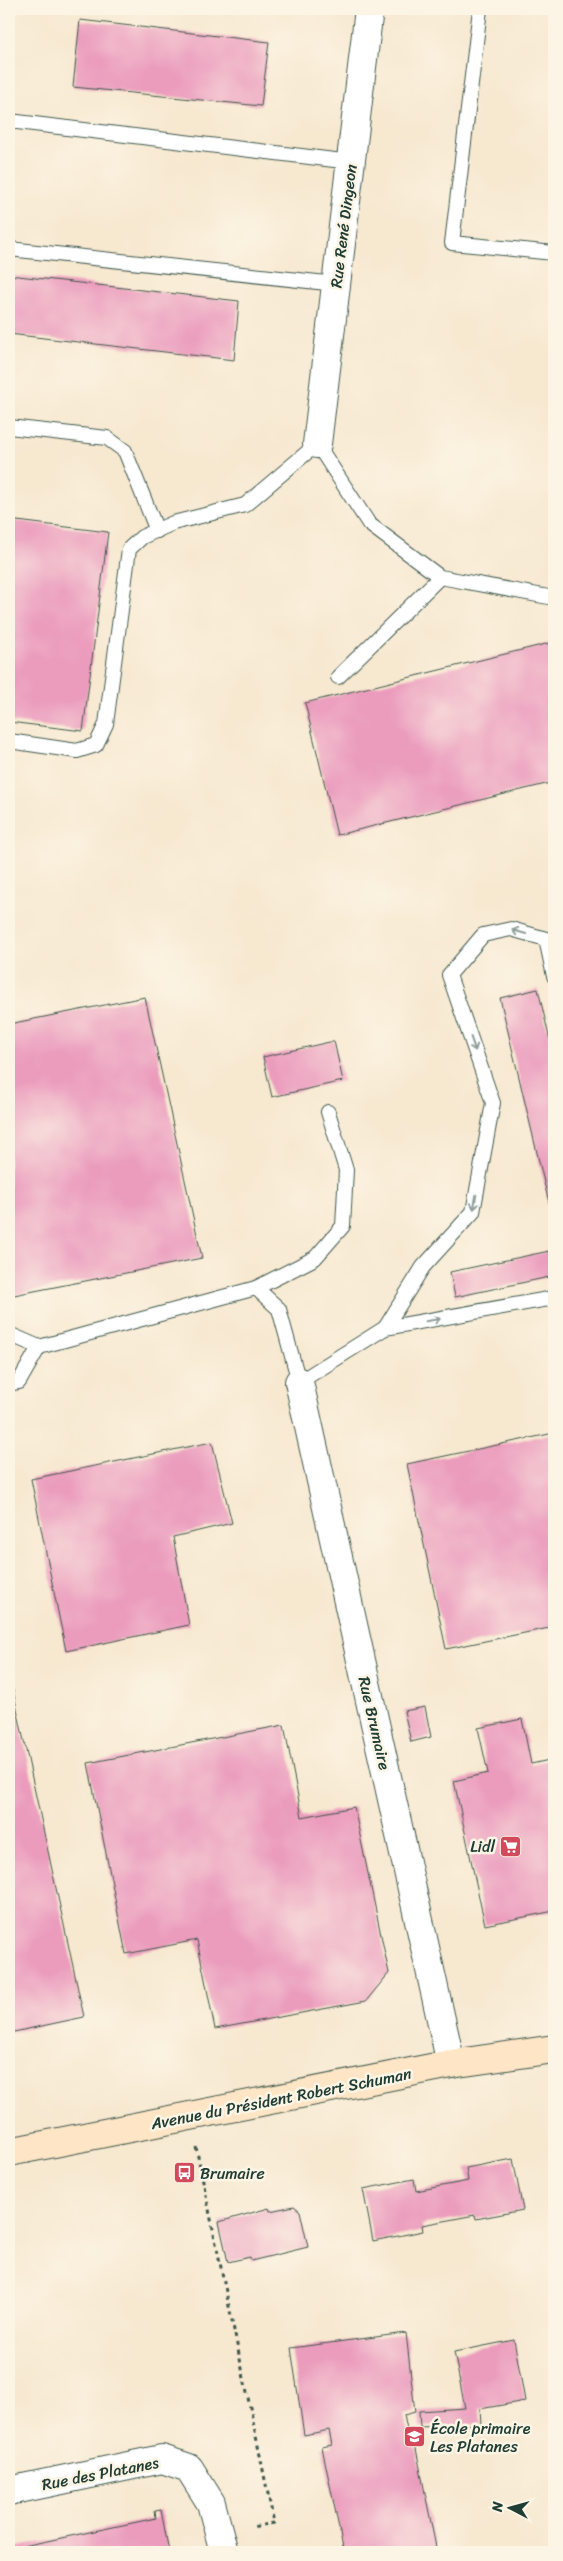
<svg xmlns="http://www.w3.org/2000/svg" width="563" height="2561" viewBox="0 0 563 2561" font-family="Sriracha,sans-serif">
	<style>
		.building { fill: #eb9cbd }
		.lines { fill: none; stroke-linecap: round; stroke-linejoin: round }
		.lane-casing { stroke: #3f574b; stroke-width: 16 }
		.street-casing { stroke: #3f574b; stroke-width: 30 }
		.secondary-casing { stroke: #3f574b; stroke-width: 30 }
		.path { stroke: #3f574b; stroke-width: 3; stroke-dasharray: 4 4; stroke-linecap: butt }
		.lane { stroke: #fff; stroke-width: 14 }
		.street { stroke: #fff; stroke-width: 28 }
		.secondary { stroke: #fde5c5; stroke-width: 28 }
		.oneway { stroke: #8f9e9a }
		.labels { text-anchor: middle; stroke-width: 5; stroke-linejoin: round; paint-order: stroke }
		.street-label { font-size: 16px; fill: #1f3d34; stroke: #fcf5e5 }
		.poi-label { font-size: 16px; fill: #1f3d34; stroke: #fcf5e5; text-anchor: start }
	</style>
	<rect width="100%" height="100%" fill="#fcf5e5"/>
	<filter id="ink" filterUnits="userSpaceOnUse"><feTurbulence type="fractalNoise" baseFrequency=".02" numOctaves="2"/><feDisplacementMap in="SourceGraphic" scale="10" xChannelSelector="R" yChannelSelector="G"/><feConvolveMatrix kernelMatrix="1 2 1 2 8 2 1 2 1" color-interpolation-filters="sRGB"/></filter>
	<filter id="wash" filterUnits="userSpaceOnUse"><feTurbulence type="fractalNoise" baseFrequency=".0096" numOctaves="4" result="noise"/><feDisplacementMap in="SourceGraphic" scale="20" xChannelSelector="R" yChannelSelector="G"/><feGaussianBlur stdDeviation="1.12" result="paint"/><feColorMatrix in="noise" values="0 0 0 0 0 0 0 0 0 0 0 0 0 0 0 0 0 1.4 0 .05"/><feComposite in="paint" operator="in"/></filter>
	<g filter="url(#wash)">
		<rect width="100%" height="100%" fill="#f7e8d0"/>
		<g id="blocks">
			<g class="building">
				<polygon points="80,20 269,42 261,106 73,87"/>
				<polygon points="9,275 239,301 234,360 9,334"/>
				<polygon points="9,520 108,532 83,731 9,722"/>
				<polygon points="554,642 554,782 337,835 305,703"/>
				<polygon points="538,989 554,1058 554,1224 500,998"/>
				<polygon points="145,997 202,1258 9,1296 9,1024"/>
				<polygon points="334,1041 343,1081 272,1097 263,1057"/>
				<polygon points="554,1250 554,1276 455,1297 450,1272"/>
				<polygon points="554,1433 554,1627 446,1649 407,1464"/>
				<polygon points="212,1442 232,1523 173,1537 189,1625 66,1651 31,1479"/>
				<polygon points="9,1672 84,2017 9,2033"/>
				<polygon points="425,1707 431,1737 411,1742 404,1711"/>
				<polygon points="522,1719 531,1764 554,1759 554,1911 485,1925 454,1781 488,1773 478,1728"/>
				<polygon points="284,1725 302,1817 354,1807 389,1973 366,2001 215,2029 197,1940 126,1954 88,1763"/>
				<polygon points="513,2159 523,2210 476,2219 475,2215 422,2225 423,2231 373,2241 363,2189 414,2179 416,2191 468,2181 466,2168"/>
				<polygon points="294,2206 300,2211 308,2247 251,2261 250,2257 228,2262 219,2222 269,2208 270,2211"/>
				<polygon points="406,2333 415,2412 404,2415 407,2430 412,2429 437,2552 344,2552 322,2447 332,2445 329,2430 304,2435 291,2348"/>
				<polygon points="514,2340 525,2401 480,2409 481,2424 420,2427 419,2411 465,2408 454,2352"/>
				<polygon points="161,2510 169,2552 9,2552 9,2549 156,2518 155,2511"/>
			</g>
		</g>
	</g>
	<g filter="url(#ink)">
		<use href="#blocks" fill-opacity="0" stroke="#3f574b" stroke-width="1"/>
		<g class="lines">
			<defs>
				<g id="lane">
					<polyline points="480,9 452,243 554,253"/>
					<polyline points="9,121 351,162"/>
					<polyline points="9,249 336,284"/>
					<polyline points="9,427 107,438 125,451 157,531"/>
					<polyline points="338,677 440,577"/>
					<polyline points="9,741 77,751 96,745 106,724 129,549 142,537 173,523 245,505 317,444 369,524 440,577 554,598"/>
					<polyline points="256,1288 315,1258 343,1226 346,1170 328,1112"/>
					<polyline points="385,1328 423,1267 473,1212 493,1103 449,975 483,935 511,929 546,939 554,976"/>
					<polyline points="9,1334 39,1347 256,1288 279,1309 299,1382 385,1328 554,1298"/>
					<polyline points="9,1384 19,1382 39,1347"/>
				</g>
				<g id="street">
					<polyline points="317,444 369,9"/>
					<polyline points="299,1382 451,2064"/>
					<polyline points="9,2491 162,2459 189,2468 211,2503 224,2552"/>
				</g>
				<polyline id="secondary" points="9,2152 451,2064 554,2049"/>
			</defs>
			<use href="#lane" class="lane-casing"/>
			<use href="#street" class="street-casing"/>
			<use href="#secondary" class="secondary-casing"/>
			<g class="path">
				<polyline points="551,2082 554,2096"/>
				<polyline points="196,2147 274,2523 252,2527"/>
			</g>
			<use href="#lane" class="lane"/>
			<use href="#street" class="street"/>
			<use href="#secondary" class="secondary"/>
		</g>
		<defs><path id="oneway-shaft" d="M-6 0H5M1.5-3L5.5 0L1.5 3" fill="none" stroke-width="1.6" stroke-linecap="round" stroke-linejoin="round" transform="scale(1.25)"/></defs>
		<g class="oneway">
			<use href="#oneway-shaft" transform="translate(519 932) rotate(-164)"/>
			<use href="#oneway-shaft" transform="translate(473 1044) rotate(71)"/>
			<use href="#oneway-shaft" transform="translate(475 1202) rotate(100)"/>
			<use href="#oneway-shaft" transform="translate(433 1320) rotate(-10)"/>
		</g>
	</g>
	<defs>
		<symbol id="supermarket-square" viewBox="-11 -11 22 22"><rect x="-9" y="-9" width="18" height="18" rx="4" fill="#d1495b" stroke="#fcf5e5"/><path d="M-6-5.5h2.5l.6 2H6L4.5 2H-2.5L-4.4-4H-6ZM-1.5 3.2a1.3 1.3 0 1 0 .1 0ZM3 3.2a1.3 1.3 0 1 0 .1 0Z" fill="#fff"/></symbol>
		<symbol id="bus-square" viewBox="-11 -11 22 22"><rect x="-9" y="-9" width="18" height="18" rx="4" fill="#d1495b" stroke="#fcf5e5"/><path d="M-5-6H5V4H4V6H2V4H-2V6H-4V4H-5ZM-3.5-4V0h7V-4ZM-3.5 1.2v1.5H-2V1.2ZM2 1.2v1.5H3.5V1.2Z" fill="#fff"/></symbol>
		<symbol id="school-square" viewBox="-11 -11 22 22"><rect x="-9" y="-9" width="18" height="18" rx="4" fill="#d1495b" stroke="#fcf5e5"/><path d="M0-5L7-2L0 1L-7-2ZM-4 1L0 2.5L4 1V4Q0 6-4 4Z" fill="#fff"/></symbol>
	</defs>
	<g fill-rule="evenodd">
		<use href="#supermarket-square" x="498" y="1834" width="25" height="25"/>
		<use href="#bus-square" x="172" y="2160" width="25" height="25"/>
		<use href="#school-square" x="402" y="2424" width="25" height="25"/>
	</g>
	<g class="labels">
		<g class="street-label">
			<text transform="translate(343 226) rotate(-83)" y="6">Rue René Dingeon</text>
			<text transform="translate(375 1723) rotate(77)" y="6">Rue Brumaire</text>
			<text transform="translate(281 2098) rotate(-11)" y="6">Avenue du Président Robert Schuman</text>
			<text transform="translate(100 2473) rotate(-11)" y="6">Rue des Platanes</text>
		</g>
		<g class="poi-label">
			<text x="495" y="1852" text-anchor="end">Lidl</text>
			<text x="200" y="2179">Brumaire</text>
			<text x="430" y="2434">École primaire<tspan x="430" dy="18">Les Platanes</tspan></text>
		</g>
	</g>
	<rect width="563" height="2561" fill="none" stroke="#fcf5e5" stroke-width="30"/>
	<g transform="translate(510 2508) rotate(276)" stroke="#fcf5e5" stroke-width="4" paint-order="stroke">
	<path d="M0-4L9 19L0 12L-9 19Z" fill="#1f3d34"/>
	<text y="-8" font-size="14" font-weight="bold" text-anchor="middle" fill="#1f3d34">N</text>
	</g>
</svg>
